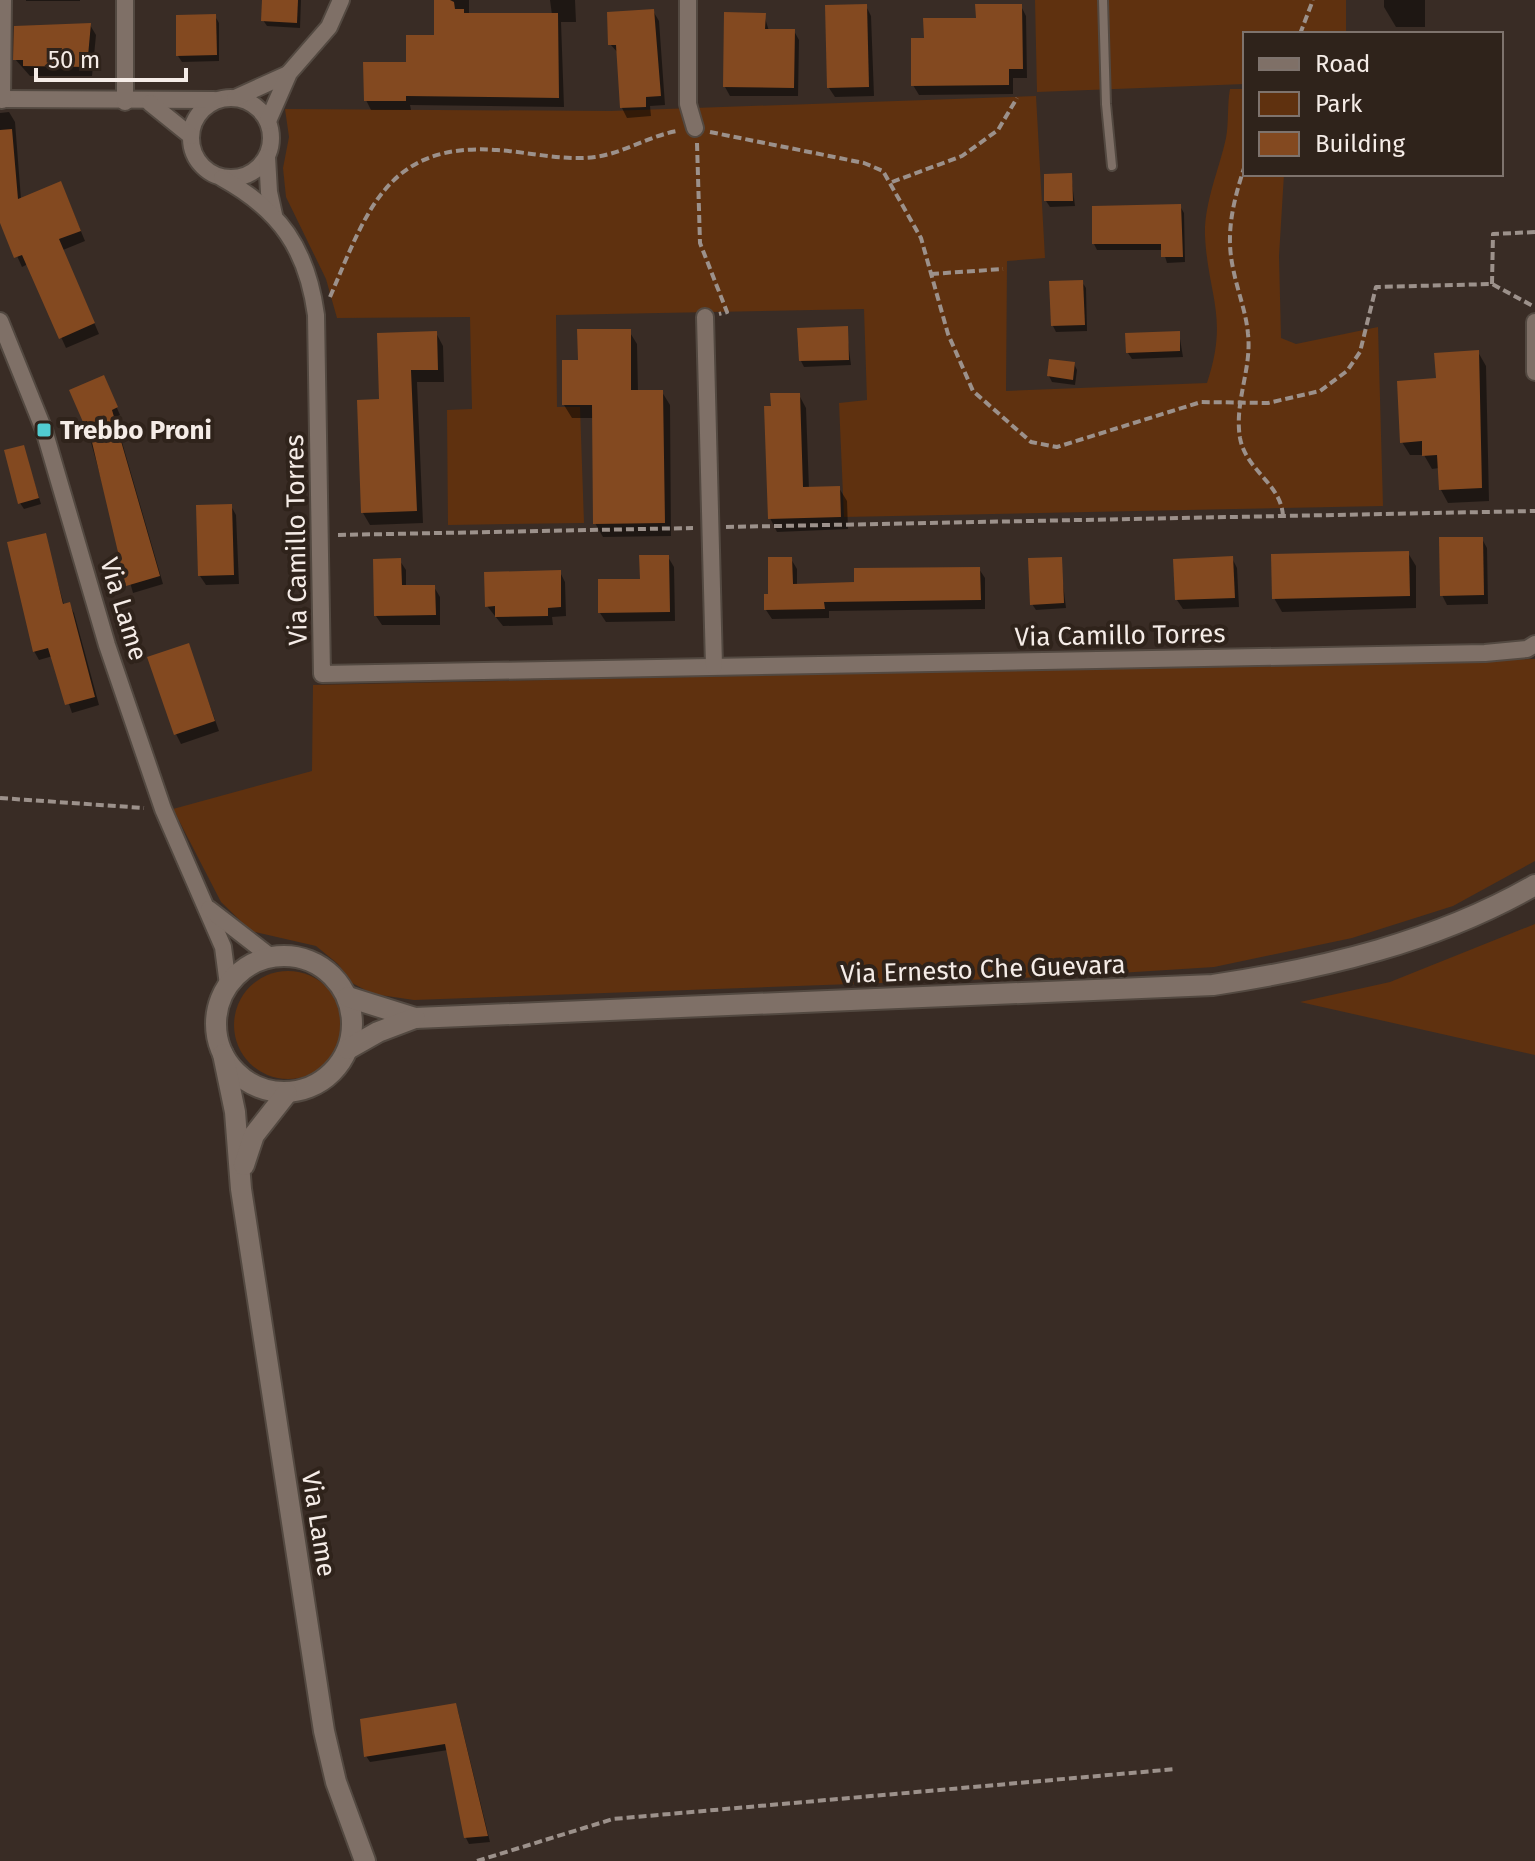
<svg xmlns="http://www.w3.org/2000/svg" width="1535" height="1861" viewBox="0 0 1535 1861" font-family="'Fira Sans',sans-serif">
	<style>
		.green { fill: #5f310f }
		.shadow { fill: #0007 }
		.building { fill: #834920 }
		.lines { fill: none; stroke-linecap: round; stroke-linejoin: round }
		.service-casing { stroke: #534941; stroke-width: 12 }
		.minor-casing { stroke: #534941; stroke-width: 20 }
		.tertiary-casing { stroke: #534941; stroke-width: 24 }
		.path { stroke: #9c918b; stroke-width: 4; stroke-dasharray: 8 4; stroke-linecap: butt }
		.service { stroke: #7f7067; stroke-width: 8 }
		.minor { stroke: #7f7067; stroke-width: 16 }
		.tertiary { stroke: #7f7067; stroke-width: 20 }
		.poi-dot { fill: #51ccd1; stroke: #2f231b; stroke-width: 3 }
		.labels { text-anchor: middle; stroke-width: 8; stroke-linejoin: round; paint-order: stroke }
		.poi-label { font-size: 26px; font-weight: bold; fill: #f5ece7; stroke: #2f231b; text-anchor: start }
		.street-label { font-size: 26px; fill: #f5ece7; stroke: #2f231b }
	</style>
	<rect width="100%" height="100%" fill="#392c25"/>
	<g class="green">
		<polygon points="1035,0 1346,0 1346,34 1245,34 1245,84 1037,92"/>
		<path d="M1230,89h15v85h39l-5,82 2,82 15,6 82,-17 5,179 -539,11 -5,-114 28,-3 -3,-91 -308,6 1,92h23l4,116 -136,2 -1,-115 25,-1 -2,-92 -133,1 -11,-39 -40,-82 -3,-29 6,-31 -4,-28 325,2 426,-15 9,162 -38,3 -1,130 201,-8c22,-66 1,-87 -2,-147 -1,-33 14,-66 21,-98 3,-15 1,-33 4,-49z"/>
		<polygon points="1535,659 1535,861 1453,906 1352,938 1214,967 1072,976 414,1000 373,994 352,983 338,964 316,946 251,931 221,902 173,809 312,771 313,685"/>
		<polygon points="1535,924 1535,1055 1300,1002 1390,982"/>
		<circle cx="288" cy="1025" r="54"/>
	</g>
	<g class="shadow">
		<rect x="26" y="0" width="54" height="1"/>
		<polygon points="264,0 301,0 300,28 267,26 263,20"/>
		<polygon points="436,0 469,0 469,15 552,15 550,0 575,0 576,22 561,22 564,107 410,105 411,110 371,110 366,100 436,37"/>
		<polygon points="1384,0 1425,0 1425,27 1396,27 1384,7"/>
		<polygon points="866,6 871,16 874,96 835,97 829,88"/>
		<polygon points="1021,6 1026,16 1027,78 1013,78 1013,94 919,95 913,85 926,40"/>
		<polygon points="653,11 659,21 665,105 650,106 651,116 627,118 622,108 619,54 610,44"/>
		<polygon points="764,15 769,31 794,31 799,40 798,96 730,96 725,87"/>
		<polygon points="215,16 219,23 219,61 182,62 178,56"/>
		<polygon points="90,25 96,35 92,76 30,76 15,59"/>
		<polygon points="9,112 15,122 21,199 65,193 85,241 63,250 99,334 66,348 28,264 22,267 0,218 0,113"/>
		<polygon points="1071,175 1075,206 1050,207 1046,201"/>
		<polygon points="1180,206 1184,213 1185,262 1167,263 1163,250 1097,250 1094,244"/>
		<polygon points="1082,282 1086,288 1087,331 1056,332 1053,326"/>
		<polygon points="846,328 851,365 804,367 801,361"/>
		<polygon points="629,331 637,344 638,392 662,392 670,405 671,536 603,537 595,523 594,418 572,418 564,405 580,362"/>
		<polygon points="436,333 443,346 444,382 417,382 423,523 370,525 363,513 382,400"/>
		<polygon points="1179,333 1183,357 1132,359 1128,353"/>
		<polygon points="1478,352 1486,366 1489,501 1448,503 1441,490 1439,468 1432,469 1424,455 1410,455 1402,442 1438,380"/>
		<polygon points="1074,364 1077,370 1075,385 1052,382 1049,376"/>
		<polygon points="107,385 120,415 115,418 163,584 133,593 85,421"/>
		<polygon points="799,395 806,408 809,489 839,488 847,501 848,529 777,532 770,518"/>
		<polygon points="23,447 41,504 24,509 20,503"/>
		<polygon points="231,506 236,515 239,584 206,585 200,576"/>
		<polygon points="1482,539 1487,548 1488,604 1447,605 1442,595"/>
		<polygon points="47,544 64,605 69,604 74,613 99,705 72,713 53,656 39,660 34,651"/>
		<polygon points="1408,553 1416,566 1416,608 1282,612 1274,598"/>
		<polygon points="668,557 674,567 675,621 606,622 600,613"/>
		<polygon points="1232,558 1237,568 1239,607 1183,609 1177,600"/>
		<polygon points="791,559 797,569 797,585 856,584 979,569 985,578 985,609 829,611 829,618 772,619 766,610"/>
		<polygon points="1060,559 1066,608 1036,610 1032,604"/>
		<polygon points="400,561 406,570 406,587 434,587 440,597 440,625 382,625 376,616"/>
		<polygon points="560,572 565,582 566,616 552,617 553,625 503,626 487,606"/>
		<polygon points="188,645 219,731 181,744 176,734"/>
		<polygon points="455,1705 458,1711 490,1842 469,1844 466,1838 448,1750 370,1762 366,1756"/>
	</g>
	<g class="building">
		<polygon points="262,0 298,0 297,23 261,21"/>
		<polygon points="434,0 450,0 454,2 455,9 464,9 464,13 558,13 559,98 406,96 406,101 364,101 363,62 406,62 406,35 434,35"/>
		<polygon points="867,4 869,87 827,88 825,5"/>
		<polygon points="975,4 1022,4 1023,69 1009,69 1009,85 911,86 911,38 924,38 923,18 976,18"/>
		<polygon points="654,9 661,96 646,97 646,107 620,108 616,45 608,45 607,12"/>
		<polygon points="724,12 766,13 765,29 795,29 794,88 723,87"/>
		<polygon points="216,14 217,55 176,56 176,15"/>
		<polygon points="91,23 87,67 23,66 23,60 13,60 14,26"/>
		<polygon points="12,129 18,199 61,181 81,231 59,239 95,323 59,339 22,255 14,258 0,223 0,130"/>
		<polygon points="1072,173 1073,201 1044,201 1044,174"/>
		<polygon points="1181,204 1183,257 1161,257 1161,244 1092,244 1092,206"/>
		<polygon points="1083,280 1085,325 1051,326 1049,281"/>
		<polygon points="848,326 849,360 799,361 797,328"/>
		<polygon points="577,329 631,329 631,390 663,390 665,523 593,524 592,405 562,405 562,360 578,360"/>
		<polygon points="437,331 438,370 411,370 417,511 361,513 357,400 379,399 377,333"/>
		<polygon points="1180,331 1180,351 1126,353 1125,333"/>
		<polygon points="1479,350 1482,488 1439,490 1437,455 1422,456 1422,441 1400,443 1397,381 1436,378 1434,353"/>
		<polygon points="1049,359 1075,362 1073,380 1047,376"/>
		<polygon points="104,375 118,407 112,410 160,576 126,586 87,421 83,422 69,390"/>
		<polygon points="770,393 800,393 803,487 840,486 841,517 768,519 764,406 771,406"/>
		<polygon points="24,445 39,498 18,504 4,450"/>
		<polygon points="232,504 234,575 198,576 196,505"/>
		<polygon points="46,533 63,604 70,602 95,697 65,705 48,648 33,652 7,542"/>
		<polygon points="1439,537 1483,537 1484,595 1440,596"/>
		<polygon points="1409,551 1410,596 1272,599 1271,554"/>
		<polygon points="639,555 669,555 670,612 598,613 598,579 640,579"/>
		<polygon points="1233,556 1235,598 1175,600 1173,559"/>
		<polygon points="768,557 792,557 793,584 854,582 854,568 980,567 981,600 824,602 825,609 764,610 764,594 768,594"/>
		<polygon points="1062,557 1064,603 1030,605 1028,558"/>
		<polygon points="401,558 402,585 435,585 436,615 374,616 373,559"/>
		<polygon points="561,570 561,607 548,608 548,616 495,617 495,606 485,607 484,572"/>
		<polygon points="189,643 215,721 174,735 147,657"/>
		<polygon points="456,1703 488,1836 464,1838 445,1744 364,1757 360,1719"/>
	</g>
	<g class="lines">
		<defs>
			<polyline id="service" points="1103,0 1106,104 1112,166"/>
			<g id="minor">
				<polyline points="688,0 688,104 695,128"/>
				<circle cx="231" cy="138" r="40"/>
				<polyline points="235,98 288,74"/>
				<polyline points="0,99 214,100"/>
				<polyline points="2,100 3,0"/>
				<polyline points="125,102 125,0"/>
				<polyline points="150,103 191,136"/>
				<polyline points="268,121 289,73 329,27 341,0"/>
				<polyline points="267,157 269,192 274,215"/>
				<path d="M222,178c58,32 85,71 94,137l6,359 1163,-21 42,-4 8,-5"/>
				<polyline points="705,317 714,666"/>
				<polyline points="0,321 44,430 107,645 163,809 223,947 228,985"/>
				<polyline points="1535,322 1535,372"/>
				<polyline points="209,909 271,957"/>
			</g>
			<g id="tertiary">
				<circle cx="284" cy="1024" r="68"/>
				<path d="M348,997l67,21 798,-33c112,-17 223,-43 322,-100"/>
				<polyline points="348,1049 378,1032 415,1018"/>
				<polyline points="223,1054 235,1112 241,1189 324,1731 336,1782 365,1861"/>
				<polyline points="244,1165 254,1135 287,1093"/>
			</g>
		</defs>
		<use href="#service" class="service-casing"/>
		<use href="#minor" class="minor-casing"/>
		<use href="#tertiary" class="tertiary-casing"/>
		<g class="path">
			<polyline points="1300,34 1313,0"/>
			<polyline points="710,132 864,163 883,171 921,238 948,334 973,391 1031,442 1057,447 1201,402 1268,403 1320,391 1347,371 1360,352 1376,287 1492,284 1533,306"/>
			<polyline points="697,143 700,243 727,312 719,314"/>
			<path d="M1245,165c-11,34 -20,67 -12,103 4,22 13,43 15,66 4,35 -14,68 -8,104 6,33 41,45 43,78"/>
			<polyline points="892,182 962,156 998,130 1017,98"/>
			<polyline points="931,274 1003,269"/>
			<polyline points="1492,284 1493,234 1535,232"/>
			<path d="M330,297c37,-86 57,-155 167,-147 31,2 67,11 98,7 29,-4 54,-21 82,-26"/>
			<polyline points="726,527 1535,511"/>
			<polyline points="338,535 693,528"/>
			<polyline points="0,798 144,808"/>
			<polyline points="477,1861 613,1819 1176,1769"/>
		</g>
		<use href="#service" class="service"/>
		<use href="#minor" class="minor"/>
		<use href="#tertiary" class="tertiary"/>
	</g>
	<rect class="poi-dot" x="36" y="422" width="16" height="16" rx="4"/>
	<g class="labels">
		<g class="poi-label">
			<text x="60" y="439">Trebbo Proni</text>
		</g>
		<g class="street-label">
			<text transform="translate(296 540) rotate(-91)" y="9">Via Camillo Torres</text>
			<text transform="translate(124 609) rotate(73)" y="9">Via Lame</text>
			<text transform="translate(1120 635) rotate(-1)" y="9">Via Camillo Torres</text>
			<text transform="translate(983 969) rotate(-2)" y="9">Via Ernesto Che Guevara</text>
			<text transform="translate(319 1524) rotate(81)" y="9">Via Lame</text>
		</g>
	</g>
	<rect x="1243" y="32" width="260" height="144" fill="#2f231b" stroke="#7e736d" stroke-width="2"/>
	<rect x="1259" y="58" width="40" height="12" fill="#7f7067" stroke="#7e736d" stroke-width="2"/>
	<text x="1315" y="72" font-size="24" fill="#f5ece7">Road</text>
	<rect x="1259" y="92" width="40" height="24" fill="#5f310f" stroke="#7e736d" stroke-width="2"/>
	<text x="1315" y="112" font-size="24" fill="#f5ece7">Park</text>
	<rect x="1259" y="132" width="40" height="24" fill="#834920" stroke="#7e736d" stroke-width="2"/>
	<text x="1315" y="152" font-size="24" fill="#f5ece7">Building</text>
	<path d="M36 68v12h150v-12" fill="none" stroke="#f5ece7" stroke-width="4"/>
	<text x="48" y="68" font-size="24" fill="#f5ece7" stroke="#2f231b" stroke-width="6" paint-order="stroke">50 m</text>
</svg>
